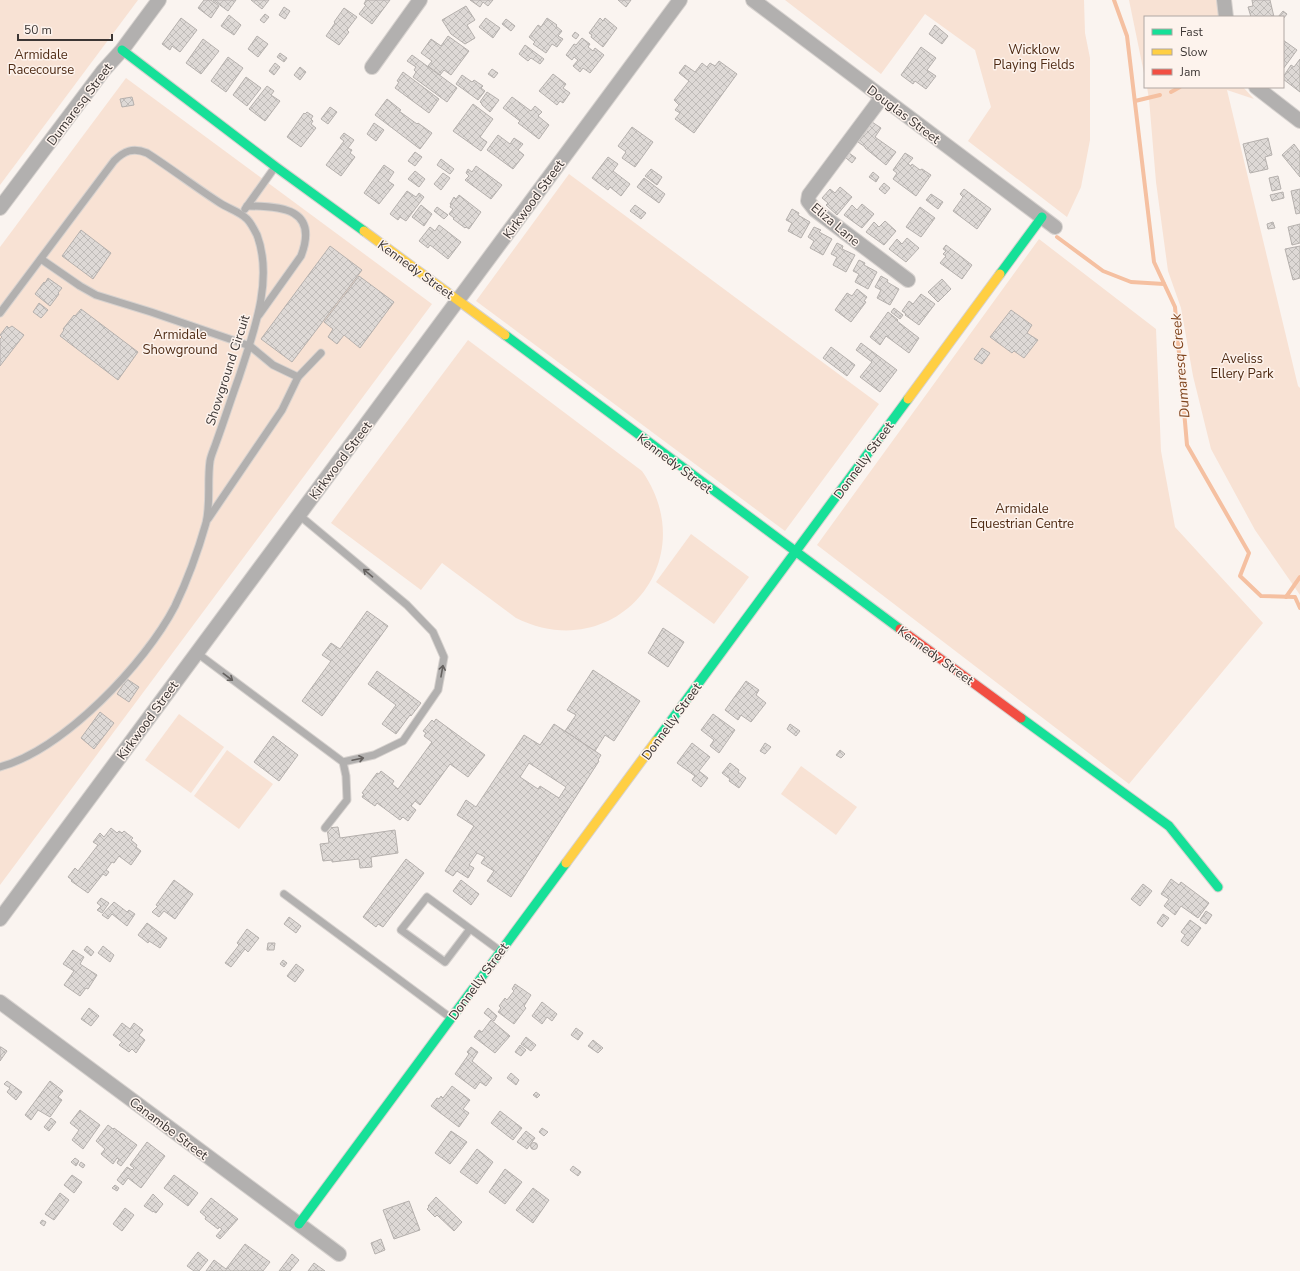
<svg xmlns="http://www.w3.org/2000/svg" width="1300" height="1271" viewBox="0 0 1300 1271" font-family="'Nunito Sans',sans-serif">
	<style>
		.green { fill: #f8e2d4 }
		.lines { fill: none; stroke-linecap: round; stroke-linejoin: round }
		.stream { stroke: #f5c0a1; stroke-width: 4 }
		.building { fill: url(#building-cross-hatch); stroke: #b5b0ad; fill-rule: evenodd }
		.lane-casing { stroke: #d7d2cf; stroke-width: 9 }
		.street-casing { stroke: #d7d2cf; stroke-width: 16 }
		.fast-casing { stroke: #d7d2cf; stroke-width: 11 }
		.slow-casing { stroke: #d7d2cf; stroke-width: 11 }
		.jam-casing { stroke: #d7d2cf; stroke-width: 11 }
		.lane { stroke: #b2b0af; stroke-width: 7 }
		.street { stroke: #b2b0af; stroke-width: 14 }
		.fast { stroke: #16e098; stroke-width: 9 }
		.slow { stroke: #ffcf43; stroke-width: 9 }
		.jam { stroke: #f24e42; stroke-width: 9 }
		.oneway { stroke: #65615f }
		.labels { text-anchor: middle; stroke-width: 3; stroke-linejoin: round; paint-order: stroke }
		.park-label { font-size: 13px; fill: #4f2b14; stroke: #fdf3ed }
		.street-label { font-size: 13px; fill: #3c3634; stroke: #fdf3ed }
		.water-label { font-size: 14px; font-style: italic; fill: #7f441d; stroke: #fdf3ed }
	</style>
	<defs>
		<pattern id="building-cross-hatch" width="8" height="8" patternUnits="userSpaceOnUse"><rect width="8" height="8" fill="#ded9d6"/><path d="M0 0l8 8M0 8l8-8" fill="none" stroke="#bfbbb8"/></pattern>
	</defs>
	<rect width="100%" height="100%" fill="#faf4f0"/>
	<g class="green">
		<polygon points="0,0 138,0 0,185"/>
		<polygon points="785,0 1084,0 1085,33 1090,58 1090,140 1081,187 1067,217 968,141 991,107 975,50 925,14 881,74"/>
		<polygon points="1129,0 1218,0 1219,17 1145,17 1145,78"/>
		<polygon points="126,78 432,304 0,885 0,247"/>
		<polygon points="1147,87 1243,87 1254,99 1227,90 1298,386 1300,388 1300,595 1255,530 1211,449 1193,376 1181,308 1168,271 1156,182 1149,99"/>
		<polygon points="569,174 879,404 785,531 476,301"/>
		<polygon points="1039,239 1156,329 1161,451 1175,527 1263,623 1129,784 817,545"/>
		<path d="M468,340l174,131c63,90 -27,196 -126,147l-74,-55 -21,27 -90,-67z"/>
		<polygon points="691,534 749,577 714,624 656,582"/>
		<polygon points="179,714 224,747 191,793 145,760"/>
		<polygon points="227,750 273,784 239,829 194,796"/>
		<polygon points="801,766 857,807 836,835 781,794"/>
	</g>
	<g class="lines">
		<g class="stream">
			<polyline points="1114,0 1127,36 1154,262 1175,307 1187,445 1249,553 1240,576 1261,596 1295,597 1300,608"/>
			<polyline points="1171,92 1180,87"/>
			<polyline points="1135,101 1160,95"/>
			<polyline points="1057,237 1103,271 1131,282 1164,284"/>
			<polyline points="1286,597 1300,577"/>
		</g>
	</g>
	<g class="building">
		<polygon points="204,0 211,0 219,6 211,18 198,8"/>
		<polygon points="213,0 236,0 228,11"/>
		<polygon points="251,0 269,0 262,9"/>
		<polygon points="366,0 390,0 372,24 359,14 366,5 364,4"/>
		<polygon points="470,0 493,0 488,6 483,2 480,7"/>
		<polygon points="618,0 631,0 626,7"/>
		<polygon points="1252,0 1270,0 1274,17 1251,17 1248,7 1253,6"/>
		<polygon points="466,6 475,20 467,25 475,38 465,44 451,34 442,20"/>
		<polygon points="284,7 290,11 285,19 279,15"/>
		<polygon points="344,8 357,17 347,30 349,32 339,45 326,36 335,23 334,22"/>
		<polygon points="1283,11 1287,14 1283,19 1283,17 1278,17"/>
		<polygon points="265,14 269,17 264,23 260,20"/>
		<polygon points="229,15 241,25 234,35 221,26"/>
		<polygon points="181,18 197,30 180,52 172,46 170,50 162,44"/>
		<polygon points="486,18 500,28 493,38 479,27"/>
		<polygon points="547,18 557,25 556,26 562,31 558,36 563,39 557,47 552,44 546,53 533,44 535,42 529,37 538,25 541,27"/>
		<polygon points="600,18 603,21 605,18 617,28 603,47 591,37 592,35 589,33"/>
		<polygon points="506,19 515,26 511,31 502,24"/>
		<polygon points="935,25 948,36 942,44 929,34"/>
		<polygon points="575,32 579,35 576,39 572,36"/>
		<polygon points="257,36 268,44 258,57 248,49"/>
		<polygon points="448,36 469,51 451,75 444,70 440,75 428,66 432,61 421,53 431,39 441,46"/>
		<polygon points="582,38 590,44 588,47 593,51 595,48 604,55 590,73 583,68 580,72 573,66 578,60 574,57 572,60 566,55 574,44 576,45"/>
		<polygon points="203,39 219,51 201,74 186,63"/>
		<polygon points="1283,40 1297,50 1283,69"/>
		<polygon points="525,45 544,59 540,64 531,58 528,61 519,54"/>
		<polygon points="921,47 936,58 927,70 936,76 926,89 915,81 913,84 901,75"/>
		<polygon points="280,53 287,58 284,62 277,57"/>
		<polygon points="412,55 457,88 447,102 413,77 416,72 414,70 416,67 407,61"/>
		<polygon points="228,57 243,68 226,92 211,81"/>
		<polygon points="1300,59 1300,92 1283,79 1283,77 1291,65 1294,67"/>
		<polygon points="719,61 737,74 694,133 675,119 680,113 675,110 679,105 674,100 689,81 679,73 685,65 695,72 702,63 707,67 710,63 715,66"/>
		<polygon points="275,63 280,67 274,75 269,71"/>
		<polygon points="300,67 306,72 300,80 294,75"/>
		<polygon points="492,69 498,73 494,78 488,74"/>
		<polygon points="403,72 439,99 429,113 395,88 399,82 397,81"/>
		<polygon points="553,74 566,84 563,88 570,93 563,103 560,101 557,105 539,91"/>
		<polygon points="462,75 472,82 474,80 483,86 481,88 485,91 478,100 456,84"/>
		<polygon points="246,77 261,88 247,106 233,95"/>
		<polygon points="267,86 274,91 271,95 280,101 265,121 249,109"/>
		<polygon points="487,92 499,100 490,112 482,105 482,104 480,102"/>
		<polygon points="132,97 134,105 122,107 120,99"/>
		<polygon points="512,97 531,111 535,106 542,112 538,116 549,125 539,139 518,123 520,121 503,108"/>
		<polygon points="387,99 401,110 399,111 417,124 418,123 432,133 420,149 375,115"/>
		<polygon points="473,104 493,119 480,137 487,142 481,151 453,131"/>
		<polygon points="330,107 337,112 328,124 321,119"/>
		<polygon points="307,112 313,116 311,119 313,121 311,124 316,128 301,147 287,137 304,113 305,114"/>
		<polygon points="872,122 881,128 875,137 896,152 886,165 865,148 865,147 858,142"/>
		<polygon points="374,123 384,130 376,141 367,134"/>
		<polygon points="632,127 653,142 635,167 622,158 626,152 618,146"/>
		<polygon points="344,133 354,140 348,148 352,150 350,153 355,157 341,176 326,165 344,141 340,138"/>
		<polygon points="498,135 510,144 514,138 523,144 518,150 524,155 513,169 487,150"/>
		<polygon points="1268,138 1272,155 1265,157 1268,169 1250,173 1243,144"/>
		<polygon points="1294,144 1300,152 1300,177 1282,155"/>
		<polygon points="415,152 422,157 415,166 408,161"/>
		<polygon points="849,153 856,158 852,163 846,158"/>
		<polygon points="905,153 913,158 908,164 911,166 912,164 920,170 922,169 931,175 916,196 893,179 897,173 893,170"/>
		<polygon points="608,157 618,164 613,171 630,184 621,196 610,187 608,190 592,178"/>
		<polygon points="441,159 454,169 450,174 437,165"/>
		<polygon points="384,165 394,172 388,181 394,185 379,204 364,193"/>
		<polygon points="476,166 502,185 491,199 465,180 469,176 466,173 468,169 472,172"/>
		<polygon points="651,169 662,177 657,185 645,176"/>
		<polygon points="415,171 425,179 419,187 408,179"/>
		<polygon points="873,172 879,177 876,182 869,177"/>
		<polygon points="443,173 450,178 441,190 434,184"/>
		<polygon points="1278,176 1281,189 1272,191 1269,178"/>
		<polygon points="644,178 665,194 659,203 637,187"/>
		<polygon points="884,183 890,188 885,194 879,189"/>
		<polygon points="840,187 852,197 837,215 826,205 828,203 822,198 830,189 835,193"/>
		<polygon points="964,189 991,209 977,229 953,211 963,197 960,194"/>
		<polygon points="1300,189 1300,213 1296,214 1291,191"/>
		<polygon points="407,191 416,197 419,193 424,197 406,221 400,217 398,220 390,214"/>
		<polygon points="1283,192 1284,198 1272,201 1270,195"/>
		<polygon points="931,194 943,202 938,209 926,200"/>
		<polygon points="459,195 481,212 469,229 466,227 465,228 453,219 454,218 449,214 453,209 450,207 451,205 450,204 454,197 456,199"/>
		<polygon points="862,204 874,214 862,228 844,215 852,205 857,210"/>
		<polygon points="421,205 432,214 424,226 412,217"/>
		<polygon points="635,205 646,213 641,219 630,211"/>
		<polygon points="437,207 448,215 444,219 434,211"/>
		<polygon points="920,207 935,218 921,237 906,227"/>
		<polygon points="792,209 799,213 798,215 810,222 801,238 788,231 792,223 786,220"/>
		<polygon points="885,221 896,231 884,245 866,232 874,222 879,227"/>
		<polygon points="1273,222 1275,228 1268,229 1267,224"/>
		<polygon points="1300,224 1300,243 1292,245 1288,227"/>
		<polygon points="439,225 461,242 448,259 430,245 428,248 419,241 430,227 435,231"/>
		<polygon points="814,227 821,230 819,232 832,239 823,255 810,248 814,241 808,237"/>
		<polygon points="81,230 111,253 93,279 62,256"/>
		<polygon points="907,238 919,248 906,262 889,249 897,239 902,244"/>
		<polygon points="837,243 843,246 842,249 855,255 846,272 833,265 837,257 831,254"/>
		<polygon points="946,245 972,265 962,279 940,263 946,256 943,254 946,251 943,249"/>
		<polygon points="330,246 362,270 292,362 261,339"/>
		<polygon points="1300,246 1300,278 1293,280 1285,249"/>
		<polygon points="859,260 865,263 864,265 877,272 868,289 855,282 859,274 853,271"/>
		<polygon points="359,276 394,302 360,348 344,335 337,344 328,337 333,329 324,322"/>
		<polygon points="881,276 888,280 887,282 899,289 890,305 877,298 881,290 875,287"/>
		<polygon points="48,278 62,288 58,293 59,294 50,306 35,294 44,282 45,283"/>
		<polygon points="942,279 951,289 938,302 928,292"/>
		<polygon points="857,289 867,297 864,301 866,302 851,322 835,310 847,293 852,296"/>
		<polygon points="921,294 935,304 919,325 905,315 906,314 902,311 909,301 913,304"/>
		<polygon points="39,303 48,310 41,318 33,312"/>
		<polygon points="894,308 903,315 900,319 891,312"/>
		<polygon points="81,309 138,352 118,380 60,336 64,330 63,329 74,315 75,316"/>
		<polygon points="1011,310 1032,325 1027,333 1038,340 1024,358 1014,351 1012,353 990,337"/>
		<polygon points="888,312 898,320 897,321 919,338 909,353 886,336 880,345 870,337"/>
		<polygon points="7,326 9,328 12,326 24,335 0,366 0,339 2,337 0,335"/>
		<polygon points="861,343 897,370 880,392 860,377 872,362 856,350"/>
		<polygon points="831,347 855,365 847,376 823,358"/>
		<polygon points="982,348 990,353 982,364 974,359"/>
		<polygon points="367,611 388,626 322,716 302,701 331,661 322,655 331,643 340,649"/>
		<polygon points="663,628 684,642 668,667 648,653"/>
		<polygon points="593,670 640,701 614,741 605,735 595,751 565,731 576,715 567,710"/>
		<polygon points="377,671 421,703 411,716 410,715 396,734 382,724 396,705 368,684"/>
		<polygon points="127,679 139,687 129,702 117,694"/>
		<polygon points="746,681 759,690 756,695 766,703 751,722 741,715 738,720 725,710"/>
		<polygon points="100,712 114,723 94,749 81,738"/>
		<polygon points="713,714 735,730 719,753 710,746 714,740 701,730"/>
		<polygon points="436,719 485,755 468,777 450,764 420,805 415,801 411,806 416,810 408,821 403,817 400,820 377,803 375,806 362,797 364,794 362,793 377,773 379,774 381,771 394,781 392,784 398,789 432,742 424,736 426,733 423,731 432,720 434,722"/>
		<path d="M554,724l47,31 -3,5 1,1 -88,136 -24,-16 7,-10 -13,-8 4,-6 -8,-4 -8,12 5,3 -6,10 -11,-7 -4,5 -8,-5 29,-45 -17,-11 9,-15 10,7 48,-72 16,10zM529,763l37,24 -7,11 -19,-12 -2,3 -18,-12z"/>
		<polygon points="790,724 800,731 796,736 787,729"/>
		<polygon points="273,736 298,755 279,781 254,762"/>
		<polygon points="692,743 710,757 699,771 708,778 701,787 692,780 695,776 677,763"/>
		<polygon points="765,743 771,747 765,754 760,751"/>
		<polygon points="840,750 845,754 841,758 836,755"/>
		<polygon points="730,763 739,770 738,772 746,778 739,788 729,781 730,779 722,773"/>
		<polygon points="338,827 340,838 395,830 398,853 371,857 372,867 360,868 359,859 332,862 332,860 323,861 320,844 329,843 327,828"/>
		<polygon points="111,828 117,833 119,831 122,833 124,831 133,838 131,840 137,845 136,847 141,851 131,865 119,856 114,863 112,862 106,870 109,872 106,876 103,874 88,893 71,881 72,880 68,877 75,868 78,871 98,845 93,842 100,833 104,837"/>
		<polygon points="406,859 424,873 383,927 378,924 376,927 363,917"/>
		<polygon points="1171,879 1179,885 1181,882 1209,903 1198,918 1181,906 1175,915 1164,906 1169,899 1161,894"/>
		<polygon points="174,880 193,894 175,919 164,911 159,917 152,912 158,906 156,905"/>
		<polygon points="461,880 479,894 471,905 453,891"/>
		<polygon points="1143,884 1152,891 1140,906 1131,899"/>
		<polygon points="101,898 109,903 102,913 97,910 101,906 97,903"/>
		<polygon points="114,902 127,912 129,910 135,914 127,926 112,914 108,919 102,915"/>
		<polygon points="1206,911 1212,915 1206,924 1200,920"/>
		<polygon points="1163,914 1169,918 1162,927 1157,923"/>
		<polygon points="289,917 301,926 296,933 284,924"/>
		<polygon points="1190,920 1201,928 1188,946 1181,941 1185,935 1181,932"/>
		<polygon points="147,923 167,938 160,948 149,941 148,943 138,935"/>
		<polygon points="247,929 259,938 248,952 245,949 231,967 225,963 239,945 237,943"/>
		<polygon points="268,943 275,943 274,950 267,950"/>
		<polygon points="87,946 94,952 91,956 84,950"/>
		<polygon points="103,946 114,955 110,962 98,953"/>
		<polygon points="73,950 84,957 80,964 97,975 88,989 86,988 80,996 64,985 74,971 63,964"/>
		<polygon points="283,960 287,963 284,967 280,964"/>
		<polygon points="296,964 304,970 295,982 287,976"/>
		<polygon points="515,984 531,995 524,1006 526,1008 514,1024 498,1012 501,1008 499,1006 505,998 507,1000 514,991 512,989"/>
		<polygon points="542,1002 557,1014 552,1021 547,1017 542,1024 532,1016"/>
		<polygon points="89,1008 99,1016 91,1026 81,1019"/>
		<polygon points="488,1008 497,1016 494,1021 484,1013"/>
		<polygon points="491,1020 510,1036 495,1053 474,1037 479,1030 482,1032"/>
		<polygon points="122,1023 130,1029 134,1023 143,1030 139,1035 145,1040 136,1053 132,1049 129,1052 119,1045 122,1042 113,1035"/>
		<polygon points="576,1028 583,1033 578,1040 571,1035"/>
		<polygon points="526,1037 536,1045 531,1051 521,1044"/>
		<polygon points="593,1040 603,1048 598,1053 588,1046"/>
		<polygon points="520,1045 526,1050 521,1056 515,1052"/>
		<polygon points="0,1047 1,1047 7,1051 0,1061"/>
		<polygon points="471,1047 478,1052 472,1061 492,1078 486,1086 480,1082 475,1089 455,1074 469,1054 467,1052"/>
		<polygon points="511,1073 519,1080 516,1085 507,1078"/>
		<polygon points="7,1081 22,1092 16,1100 7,1092 10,1088 4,1084"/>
		<polygon points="50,1081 63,1091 58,1097 62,1100 50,1117 38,1110 31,1120 25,1115"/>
		<polygon points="452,1086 470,1100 463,1109 469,1113 459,1127 431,1106 437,1098 439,1099 441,1096 443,1098"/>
		<polygon points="536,1092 540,1095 537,1098 533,1095"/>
		<polygon points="80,1110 100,1125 83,1149 72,1140 79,1130 70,1123"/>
		<polygon points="500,1111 522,1128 513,1140 491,1123"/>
		<polygon points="51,1118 56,1122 49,1131 44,1127"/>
		<polygon points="108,1125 113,1129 114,1128 137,1145 121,1166 117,1163 119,1159 117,1158 113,1164 101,1154 105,1149 96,1141"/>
		<polygon points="542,1128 548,1132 544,1136 539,1132"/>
		<polygon points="451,1131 467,1142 450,1164 435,1153"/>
		<polygon points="526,1131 535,1138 527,1149 517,1142"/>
		<polygon points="147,1142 165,1156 141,1188 128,1178 123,1185 117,1180 127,1167 132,1170 134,1168 130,1165"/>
		<circle cx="534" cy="1146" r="3.5"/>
		<polygon points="477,1149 493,1162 477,1184 460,1172"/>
		<polygon points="75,1158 79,1161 76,1166 71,1162"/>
		<polygon points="81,1162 85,1165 83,1168 79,1165"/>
		<polygon points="573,1166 581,1172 578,1176 570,1170"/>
		<polygon points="505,1169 522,1182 505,1204 489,1192"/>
		<polygon points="72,1175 82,1182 74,1193 64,1185"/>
		<polygon points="174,1175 198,1193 188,1206 164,1188"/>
		<polygon points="115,1185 119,1188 117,1191 112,1188"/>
		<polygon points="533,1188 549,1200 533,1223 516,1210"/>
		<polygon points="60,1193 69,1200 54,1220 45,1214"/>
		<polygon points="153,1194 163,1204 156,1213 153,1211 153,1212 144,1206"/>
		<polygon points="436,1197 462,1222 454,1231 437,1215 435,1217 427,1209 429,1207 428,1206"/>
		<polygon points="211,1198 238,1219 220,1239 216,1236 222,1229 219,1227 218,1229 205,1219 206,1217 200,1212"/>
		<polygon points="409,1201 420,1230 394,1239 383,1210"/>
		<polygon points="125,1208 134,1215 122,1231 113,1224"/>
		<polygon points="42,1220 46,1222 44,1226 40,1223"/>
		<polygon points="381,1239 385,1250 375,1254 371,1243"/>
		<polygon points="245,1244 270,1262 263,1271 206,1271 214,1260 226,1269"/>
		<polygon points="198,1252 208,1260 199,1271 194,1271 187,1266"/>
		<polygon points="292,1254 299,1260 290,1271 279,1271"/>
		<polygon points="314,1263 325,1271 308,1271"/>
	</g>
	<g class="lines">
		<defs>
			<g id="lane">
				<path d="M247,206c35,0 72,3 54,50l-42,59"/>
				<polyline points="245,209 275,167"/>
				<polyline points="41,259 80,286 96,295 151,312 250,346 273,365 298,377 282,410 208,519"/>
				<path d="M0,313l114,-152c10,-10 19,-14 33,-8 25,16 48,34 73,50 9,6 19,8 27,16 4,4 7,10 10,16 17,45 -4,99 -18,142 -8,22 -15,44 -23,66 -2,6 -5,12 -6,18 -3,21 1,41 -4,62 -8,28 -18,56 -31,83 -30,58 -111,143 -175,161"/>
				<polyline points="298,377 321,353"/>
				<polyline points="197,653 343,762 374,755 403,741 438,690 444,657 433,632 407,605 299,515"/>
				<polyline points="325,828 347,800 346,776 343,762"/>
				<polyline points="284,894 451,1018"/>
				<polyline points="470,929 445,962 401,930 427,897 499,950"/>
			</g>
			<g id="street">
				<polyline points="753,0 1055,227"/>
				<polyline points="1224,0 1226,17"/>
				<polyline points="372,67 420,0"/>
				<polyline points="1256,87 1300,121"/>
				<polyline points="882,97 809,195 808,201 815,210 908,280"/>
				<polyline points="0,208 103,71 122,50 159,0"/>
				<polyline points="0,919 680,0"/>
				<polyline points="0,1002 339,1254"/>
			</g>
			<g id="fast">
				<polyline points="122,50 276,167 364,231"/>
				<polyline points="1000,274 1042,217"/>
				<polyline points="505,335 900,629"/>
				<polyline points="1021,718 1169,826 1218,887"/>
				<polyline points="656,741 908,399"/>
				<polyline points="299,1224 566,863"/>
			</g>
			<g id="slow">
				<polyline points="364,231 505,335"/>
				<polyline points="908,399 1000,274"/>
				<polyline points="566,863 656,741"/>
			</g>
			<polyline id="jam" points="900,629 1021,718"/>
		</defs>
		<use href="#lane" class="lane-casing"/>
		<use href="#street" class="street-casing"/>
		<use href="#fast" class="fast-casing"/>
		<use href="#slow" class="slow-casing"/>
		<use href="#jam" class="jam-casing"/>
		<use href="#lane" class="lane"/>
		<use href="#street" class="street"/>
		<use href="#fast" class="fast"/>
		<use href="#slow" class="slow"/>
		<use href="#jam" class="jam"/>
	</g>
	<defs><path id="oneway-shaft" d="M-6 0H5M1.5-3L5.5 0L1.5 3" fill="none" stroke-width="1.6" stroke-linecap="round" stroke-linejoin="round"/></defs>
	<g class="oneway">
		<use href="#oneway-shaft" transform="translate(368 573) rotate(-140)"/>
		<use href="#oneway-shaft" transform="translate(442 671) rotate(-80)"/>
		<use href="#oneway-shaft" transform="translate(228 677) rotate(37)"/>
		<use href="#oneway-shaft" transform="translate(358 759) rotate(-12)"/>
	</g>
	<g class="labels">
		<g class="park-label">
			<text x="1034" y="54">Wicklow<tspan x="1034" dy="15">Playing Fields</tspan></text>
			<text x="41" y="59">Armidale<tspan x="41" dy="15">Racecourse</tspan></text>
			<text x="180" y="339">Armidale<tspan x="180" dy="15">Showground</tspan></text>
			<text x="1242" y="363">Aveliss<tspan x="1242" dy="15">Ellery Park</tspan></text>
			<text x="1022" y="513">Armidale<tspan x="1022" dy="15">Equestrian Centre</tspan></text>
		</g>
		<g class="street-label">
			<text transform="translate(79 104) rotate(-53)" y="5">Dumaresq Street</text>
			<text transform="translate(904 114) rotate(37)" y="5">Douglas Street</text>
			<text transform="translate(533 199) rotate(-54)" y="5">Kirkwood Street</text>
			<text transform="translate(836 224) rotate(40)" y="5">Eliza Lane</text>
			<text transform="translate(416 269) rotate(36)" y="5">Kennedy Street</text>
			<text transform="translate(227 370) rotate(-72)" y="5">Showground Circuit</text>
			<text transform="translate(340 460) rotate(-53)" y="5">Kirkwood Street</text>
			<text transform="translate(863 460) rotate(-54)" y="5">Donnelly Street</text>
			<text transform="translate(675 463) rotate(37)" y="5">Kennedy Street</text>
			<text transform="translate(936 655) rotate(36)" y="5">Kennedy Street</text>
			<text transform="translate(147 720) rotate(-54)" y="5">Kirkwood Street</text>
			<text transform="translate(671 721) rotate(-54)" y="5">Donnelly Street</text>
			<text transform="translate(478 981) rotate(-54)" y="5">Donnelly Street</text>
			<text transform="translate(169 1128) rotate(37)" y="5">Canambe Street</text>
		</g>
		<g class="water-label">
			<text transform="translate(1180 366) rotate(-95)" y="5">Dumaresq Creek</text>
		</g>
	</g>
	<rect x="1144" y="16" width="140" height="72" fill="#fdf3ed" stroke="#b0a7a3"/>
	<rect x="1152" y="29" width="20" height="6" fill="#16e098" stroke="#b0a7a3"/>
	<text x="1180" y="36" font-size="12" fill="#3c3634">Fast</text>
	<rect x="1152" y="49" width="20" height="6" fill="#ffcf43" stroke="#b0a7a3"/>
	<text x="1180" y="56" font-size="12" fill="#3c3634">Slow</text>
	<rect x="1152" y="69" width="20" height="6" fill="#f24e42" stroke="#b0a7a3"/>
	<text x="1180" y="76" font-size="12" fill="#3c3634">Jam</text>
	<path d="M18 34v6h94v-6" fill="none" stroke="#3c3634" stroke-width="2"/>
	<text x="24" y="34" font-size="12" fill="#3c3634" stroke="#fdf3ed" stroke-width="3" paint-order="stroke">50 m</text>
</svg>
